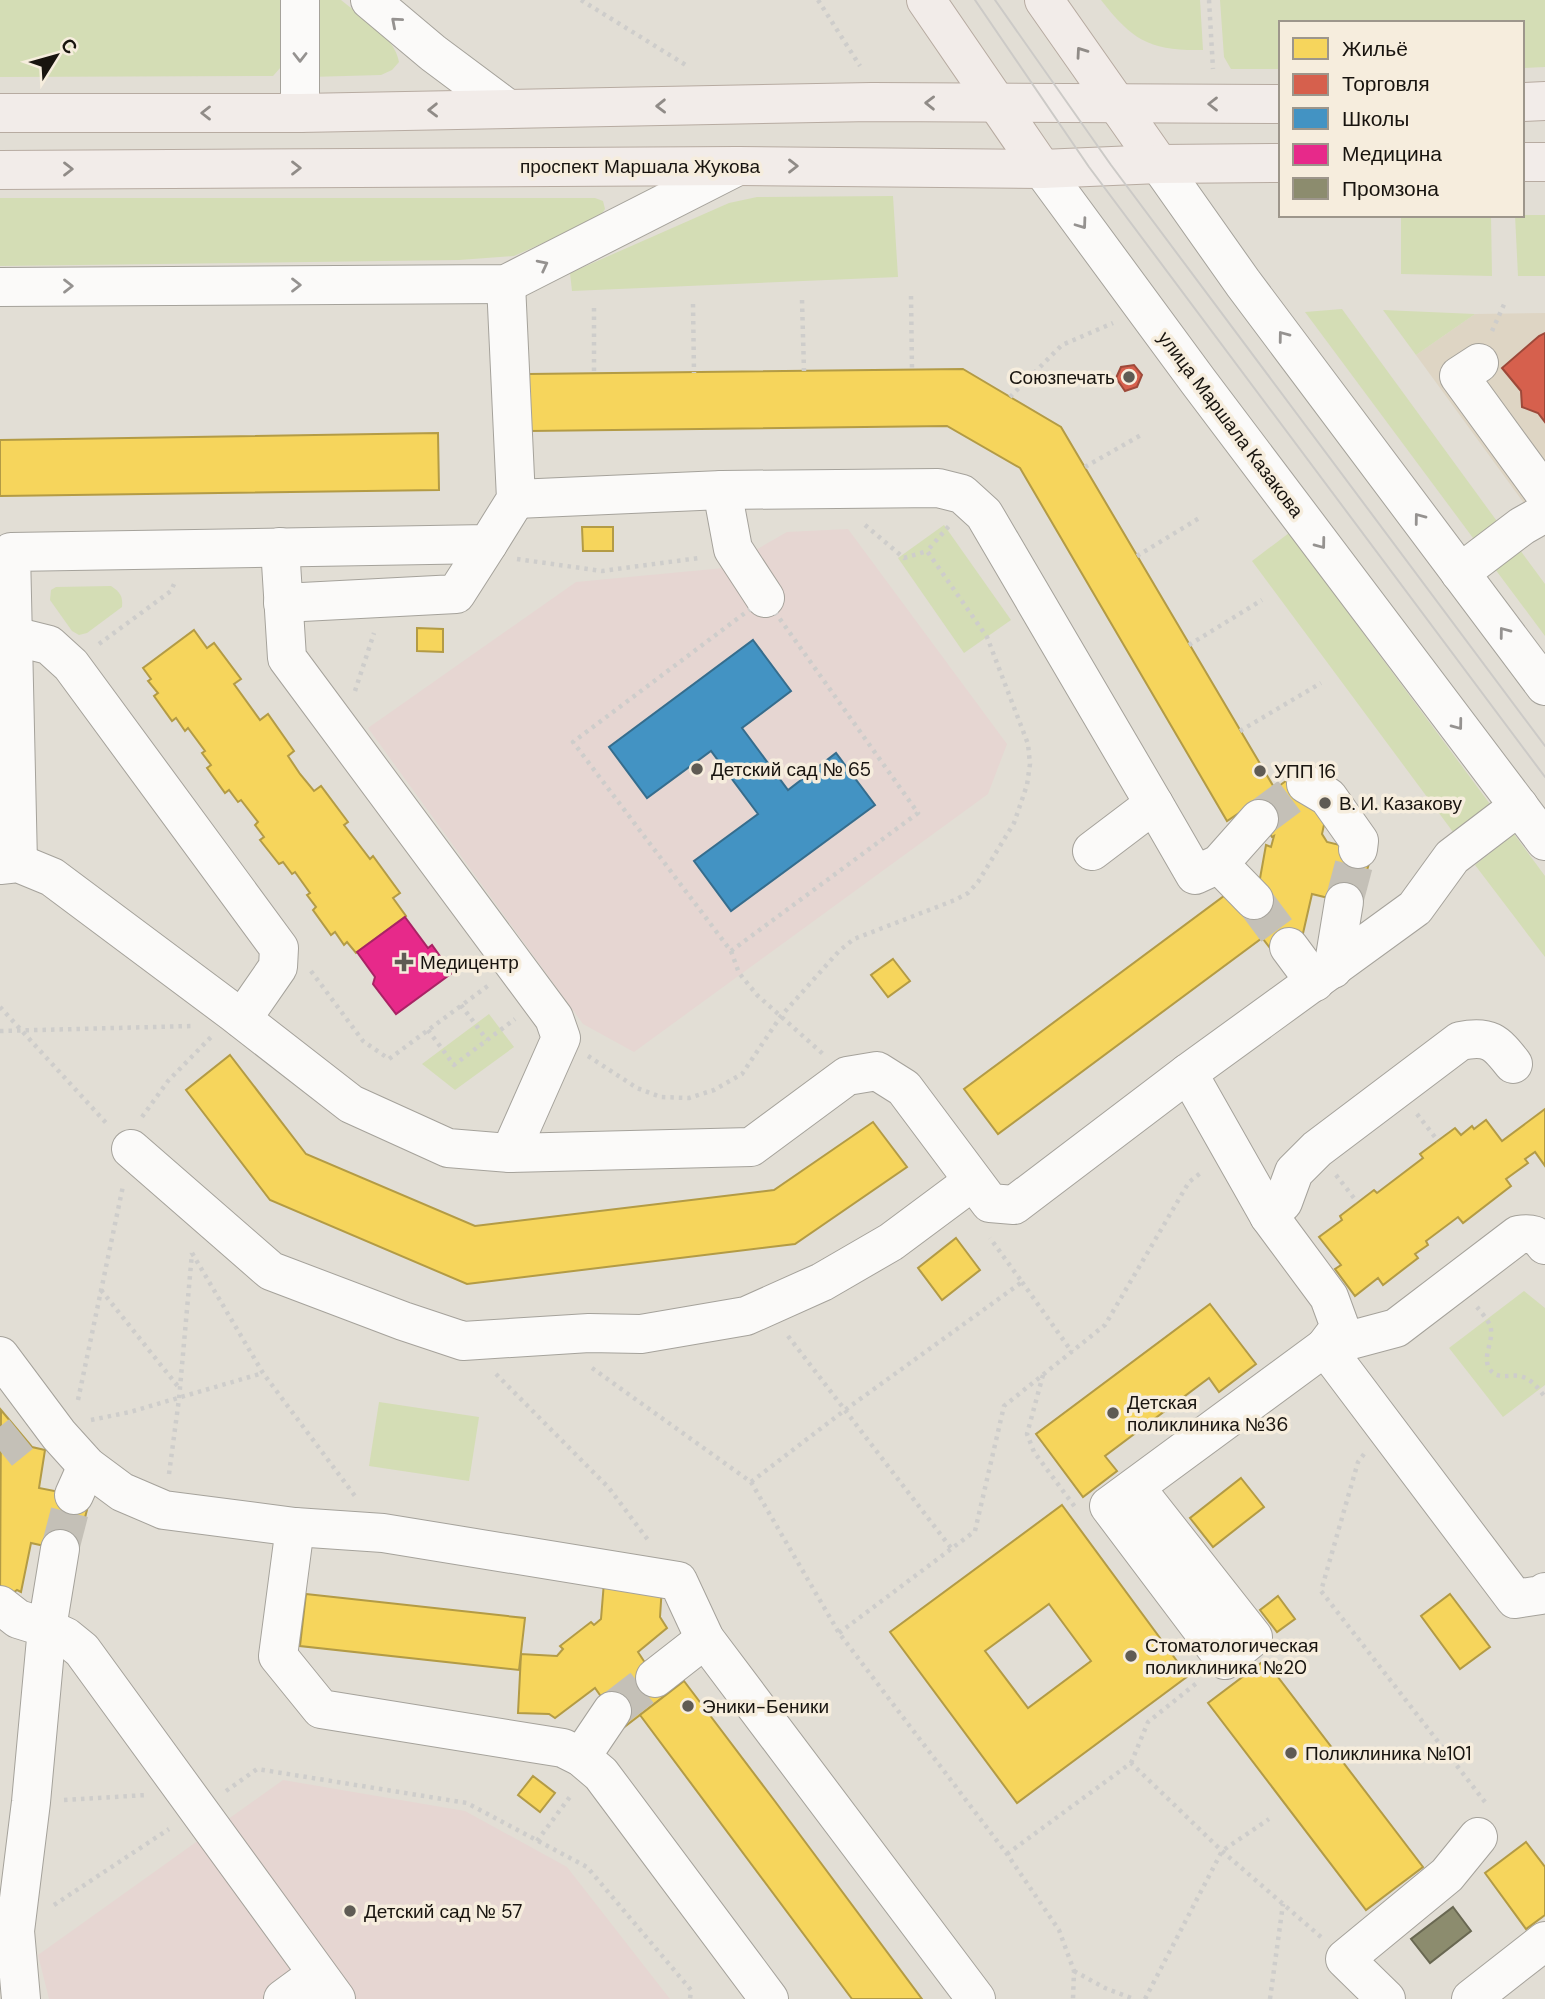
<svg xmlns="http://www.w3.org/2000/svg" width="1545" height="1999" viewBox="0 0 1545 1999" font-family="'DM Sans',sans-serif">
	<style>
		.built { fill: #ded5c4 }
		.education { fill: #e6d6d2 }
		.green { fill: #d4ddb5 }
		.homes { fill: #f6d55c; stroke: #b39b45; stroke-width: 2; fill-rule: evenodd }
		.shops { fill: #d6604d; stroke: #9d493a; stroke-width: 2 }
		.schools { fill: #4393c3; stroke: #366d8d; stroke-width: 2 }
		.health { fill: #e7298a; stroke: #a92365; stroke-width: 2 }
		.industry { fill: #8c8c6e; stroke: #696852; stroke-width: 2 }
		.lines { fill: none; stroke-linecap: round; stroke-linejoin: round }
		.minor-tunnel { stroke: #c4c0b7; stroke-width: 38; stroke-dasharray: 38 19; stroke-linecap: butt }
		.minor-casing { stroke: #a5a29b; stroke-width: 40 }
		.major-casing { stroke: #b7aba1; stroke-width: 40 }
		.path { stroke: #cecdcb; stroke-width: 4.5; stroke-dasharray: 3.5 5; stroke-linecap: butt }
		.minor { stroke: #fbfaf9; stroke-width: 38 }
		.major { stroke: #f2ece9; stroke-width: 38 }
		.tram { stroke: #cccac7; stroke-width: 2 }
		.oneway { stroke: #959290 }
		.oneway2 { stroke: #908b87 }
		.poi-dot { fill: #5f5b54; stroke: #f6eddd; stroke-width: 2.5 }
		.labels { text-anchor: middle; stroke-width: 7; stroke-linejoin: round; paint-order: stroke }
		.street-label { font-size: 19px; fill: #18140f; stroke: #f6eddd }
		.poi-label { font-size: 19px; fill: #18140f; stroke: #f6eddd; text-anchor: start }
	</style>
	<rect width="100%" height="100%" fill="#e2ded5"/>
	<polygon class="built" points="1545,313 1545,532 1416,355 1475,314"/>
	<g class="education">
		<polygon points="848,529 1007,744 988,794 634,1052 583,1024 368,728 576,582 724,568 787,532"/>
		<polygon points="283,1780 465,1811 567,1867 670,1999 49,1999 38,1955"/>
	</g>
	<g class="green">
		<polygon points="0,0 289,0 281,67 273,76 0,77"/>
		<path d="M309,0h32c19,16 54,36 58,62l-7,8 -11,5 -71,2z"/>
		<path d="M1101,0h99l3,50c-53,1 -70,-9 -102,-50z"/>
		<polygon points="1220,0 1545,0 1545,67 1522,68 1522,23 1281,23 1281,69 1231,69 1224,57"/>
		<polygon points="893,196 898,277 572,291 570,273 729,203 757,197"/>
		<polygon points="0,198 595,198 603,201 605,209 599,218 514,256 459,260 0,266"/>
		<polygon points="1401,215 1491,215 1492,276 1401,274"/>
		<polygon points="1515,215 1545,215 1545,276 1518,276"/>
		<polygon points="1342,309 1499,524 1476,542 1305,312"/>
		<polygon points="1383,310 1475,314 1416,355"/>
		<polygon points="944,525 1011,620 964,653 898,558"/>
		<polygon points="1289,533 1490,804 1453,832 1252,561"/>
		<polygon points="1520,550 1545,584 1545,636 1495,569"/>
		<path d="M111,586c9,6 12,10 11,21l-35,26 -8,2 -7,-4 -22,-31 1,-10 5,-3z"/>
		<polygon points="1514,834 1545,876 1545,957 1475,865"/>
		<polygon points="489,1014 514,1047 455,1090 422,1064"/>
		<polygon points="1524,1291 1545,1308 1545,1385 1503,1417 1449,1348"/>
		<polygon points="379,1402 479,1417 469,1481 369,1466"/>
	</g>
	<g class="homes">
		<polygon points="963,369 1061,427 1275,789 1227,821 1020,468 947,426 529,431 529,374"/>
		<polygon points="438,433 439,490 0,496 0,440"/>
		<polygon points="582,527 613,527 613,551 583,551"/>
		<polygon points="417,628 443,629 443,652 417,651"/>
		<polygon points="194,630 207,648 214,643 241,679 234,684 260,720 268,714 294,751 288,756 300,774 314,791 321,786 348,822 344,825 370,859 373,856 400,893 393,898 406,916 356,953 347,942 344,945 335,932 331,935 313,910 316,907 307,895 310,893 295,872 292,874 283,862 279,864 260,840 264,837 255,825 258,822 241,800 238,802 229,790 225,793 207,768 211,765 202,753 205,751 188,728 185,731 176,718 172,721 154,696 158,693 148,681 151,679 143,668"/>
		<polygon points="1297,773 1328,806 1322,834 1327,842 1372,853 1357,905 1312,894 1301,942 1277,957 1240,909 1259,884 1266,845 1271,847 1274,836 1272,837 1251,806"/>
		<polygon points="1228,893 1262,938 998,1134 964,1089"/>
		<polygon points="893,959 910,981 888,997 871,975"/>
		<polygon points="230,1055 306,1154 475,1226 774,1190 873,1122 907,1167 795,1244 467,1284 270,1200 186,1090"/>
		<polygon points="1545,1109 1545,1166 1535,1152 1525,1159 1528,1163 1506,1179 1511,1186 1463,1223 1458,1217 1426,1241 1428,1245 1415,1254 1418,1258 1383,1285 1378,1278 1355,1296 1335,1269 1341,1265 1319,1237 1342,1220 1340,1216 1374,1190 1377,1193 1423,1158 1420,1154 1455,1128 1461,1135 1472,1126 1474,1129 1486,1120 1502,1141"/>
		<polygon points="956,1238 980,1270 942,1300 918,1268"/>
		<polygon points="1210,1304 1256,1364 1219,1392 1209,1378 1105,1456 1117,1471 1083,1497 1036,1434"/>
		<polygon points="1,1410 32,1447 45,1450 39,1488 90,1498 76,1553 31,1543 21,1592 17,1590 0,1603"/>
		<polygon points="1241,1478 1264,1507 1213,1547 1190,1518"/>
		<path d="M1062,1505l126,171 -171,127 -127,-171zM1049,1604l42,57 -63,47 -43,-57z"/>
		<polygon points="604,1582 662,1586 660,1617 667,1628 638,1652 666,1695 623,1728 595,1688 555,1718 549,1714 518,1713 521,1654 557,1656 563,1649 560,1646 591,1622 594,1625 601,1619"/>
		<polygon points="306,1594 525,1618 519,1670 300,1646"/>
		<polygon points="1450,1594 1490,1647 1460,1669 1421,1616"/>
		<polygon points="1278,1596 1295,1619 1277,1632 1260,1610"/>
		<polygon points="1265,1660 1423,1867 1366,1910 1208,1703"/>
		<polygon points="684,1681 774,1800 922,1999 852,1999 640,1715"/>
		<polygon points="533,1776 555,1793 540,1812 518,1795"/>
		<polygon points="1526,1842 1545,1867 1545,1915 1526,1929 1485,1873"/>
	</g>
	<g class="shops">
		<polygon points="1545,333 1545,422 1538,413 1522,407 1521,391 1502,368 1539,336"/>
		<polygon points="1134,365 1142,375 1137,387 1125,391 1116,378 1121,367"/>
	</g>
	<polygon class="schools" points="753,640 791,691 742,728 788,790 836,753 875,805 731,911 694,861 758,814 711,751 647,798 609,747"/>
	<polygon class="health" points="405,917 428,948 432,945 452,973 396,1014 373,984 375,977 357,952"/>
	<polygon class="industry" points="1453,1907 1471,1931 1430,1963 1411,1939"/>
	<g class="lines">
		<g class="minor-tunnel">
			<polyline points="1259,819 1306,784"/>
			<polyline points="1254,900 1289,947"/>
			<polyline points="1344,902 1358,849"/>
			<polyline points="0,1451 21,1434"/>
			<polyline points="60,1549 74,1495"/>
			<polyline points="612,1711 655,1678"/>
		</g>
		<defs>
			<g id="minor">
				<polyline points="370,0 433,53 508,109"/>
				<polyline points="300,113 300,0"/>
				<polyline points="1159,164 1243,283 1545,686"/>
				<polyline points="1042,169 1198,381 1545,841"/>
				<polyline points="0,287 506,284 738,166"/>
				<polyline points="1479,363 1459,376 1545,494"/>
				<polyline points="722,490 733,549 765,598"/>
				<polyline points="516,499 722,490 938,488 962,494 984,514 1154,804 1092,851"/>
				<polyline points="280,547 287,658 554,1018 561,1038 510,1153"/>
				<polyline points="1460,573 1522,526 1545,513"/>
				<polyline points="283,603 456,594 488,544"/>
				<polyline points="13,636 49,645 71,665 279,948 278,967 242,1019"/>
				<polyline points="1306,784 1328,797 1359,841 1358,849"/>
				<polyline points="1154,804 1195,875 1219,864 1259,819"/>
				<polyline points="18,863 11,552 488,544 516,499 506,284"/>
				<polyline points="1219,864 1254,900"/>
				<polyline points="0,865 18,863 52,877 234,1013 351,1104 448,1148 510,1153 751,1147 847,1076 877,1071 904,1088 990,1203 1014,1205 1188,1073 1415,908 1452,857 1519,806"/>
				<polyline points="1289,947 1315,982"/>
				<polyline points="1333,969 1344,902"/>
				<polyline points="1188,1073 1269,1216 1329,1297 1340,1327 1325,1347 1515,1599 1541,1595 1545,1592"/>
				<polyline points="131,1149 271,1271 403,1321 463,1341 589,1333 641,1334 746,1316 822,1282 891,1242 973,1181"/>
				<path d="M1269,1216l14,-14 11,-30 23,-23 143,-108c29,-6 36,1 53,23"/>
				<polyline points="0,1356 59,1435 87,1466 122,1492 164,1510 295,1527 383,1533 678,1581 705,1639 976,1999"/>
				<path d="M1135,1487l118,150 -28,23 -116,-154 216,-159 71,-19 122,-93c13,-2 19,-1 27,10"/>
				<polyline points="74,1495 87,1466"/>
				<polyline points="295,1527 278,1656 321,1709 563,1748 581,1757 601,1774 769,1999"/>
				<polyline points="60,1549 47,1628 66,1637 82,1650 336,1999"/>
				<polyline points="0,1605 18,1619 47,1628 31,1802 15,1931 21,1999"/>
				<polyline points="655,1678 705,1639"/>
				<polyline points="581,1757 612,1711"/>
				<polyline points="283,1999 317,1974"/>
				<polyline points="1386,1999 1345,1959 1447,1875 1478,1837"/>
				<polyline points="1471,1999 1545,1941"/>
			</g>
			<g id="major">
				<polyline points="926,0 1042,169"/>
				<polyline points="1044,0 1159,164"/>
				<polyline points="1522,102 1545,101"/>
				<polyline points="0,113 300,113 872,102 1281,104"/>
				<polyline points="1522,162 1545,162"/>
				<polyline points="0,170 738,166 1042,169 1159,164 1281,163"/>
			</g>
		</defs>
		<use href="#minor" class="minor-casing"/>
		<use href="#major" class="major-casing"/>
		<g class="path">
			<polyline points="581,0 689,67"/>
			<polyline points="818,0 860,66"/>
			<polyline points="1209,0 1213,69"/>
			<polyline points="911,296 912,370"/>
			<polyline points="802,300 804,371"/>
			<polyline points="693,304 694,373"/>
			<polyline points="594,308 594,374"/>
			<polyline points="1492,331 1506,300"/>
			<polyline points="1010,397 1062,345 1113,323"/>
			<polyline points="1085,467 1141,435"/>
			<polyline points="865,525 904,558 927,551"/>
			<polyline points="1137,556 1201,517"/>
			<polyline points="517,559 602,571 699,558"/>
			<polygon points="765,598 918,813 731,951 573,742"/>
			<polyline points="99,644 171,591 174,584"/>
			<polyline points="1189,645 1262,600"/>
			<polyline points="355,691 374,633"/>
			<polyline points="1240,731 1321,683"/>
			<polyline points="731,951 739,973 757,995 823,1054"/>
			<polyline points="311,971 363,1041 389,1059 489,985"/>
			<polyline points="461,1005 487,1040"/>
			<polyline points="0,1007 108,1125"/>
			<polyline points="428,1030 454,1065 515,1019"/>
			<polyline points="0,1031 192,1026"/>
			<polyline points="588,1056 637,1088 661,1097 689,1098 714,1090 742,1074 781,1016 839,951 854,939 955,900 968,893 978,882 1014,823 1027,785 1030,764 1028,744 987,637 927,551 949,526"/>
			<polyline points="1417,1114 1438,1141"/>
			<polyline points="142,1117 168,1081 212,1036"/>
			<polyline points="1336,1175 1357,1202"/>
			<polyline points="192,1253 263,1373 355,1496"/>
			<polyline points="1022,1282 1072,1352"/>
			<polyline points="101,1290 180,1389"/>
			<path d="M1477,1307c4,5 10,12 13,18 5,15 -8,30 -1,43 8,13 20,6 31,8 12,3 18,12 25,21"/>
			<polyline points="788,1336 951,1548"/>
			<polyline points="592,1368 751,1482 839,1633 1007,1854 1059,1930 1074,1971 1073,1999"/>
			<polyline points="496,1374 609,1488 648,1540"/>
			<polyline points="1043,1375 1027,1434 1034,1452 1075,1507"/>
			<polyline points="78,1400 123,1186"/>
			<polyline points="91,1420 130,1412 263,1373"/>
			<polyline points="1364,1454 1358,1462 1321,1591 1485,1802"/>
			<polyline points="169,1474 179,1399 192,1253"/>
			<polyline points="751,1482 845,1410 1022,1282 990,1238"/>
			<polyline points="839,1633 975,1531 1004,1406 1105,1325 1189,1182 1203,1171"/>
			<polyline points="1131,1763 1148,1722 1198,1682"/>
			<polyline points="226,1791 257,1769 467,1803 587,1867 691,1990 690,1999"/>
			<polyline points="64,1800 146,1795"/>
			<polyline points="537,1841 572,1794"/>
			<polyline points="1007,1854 1131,1763 1222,1851 1321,1937"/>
			<polyline points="54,1905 169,1829"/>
			<polyline points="1074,1971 1105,1988 1134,1999"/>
			<polyline points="1145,1999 1222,1851 1269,1819"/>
			<polyline points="1270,1999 1283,1904"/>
		</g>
		<use href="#minor" class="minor"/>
		<use href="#major" class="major"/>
		<g class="tram">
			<polyline points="975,0 1089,167 1545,777"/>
			<polyline points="995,0 1111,165 1545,746"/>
		</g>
	</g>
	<defs><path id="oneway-chevron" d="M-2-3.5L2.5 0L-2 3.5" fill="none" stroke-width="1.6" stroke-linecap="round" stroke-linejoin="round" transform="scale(1.75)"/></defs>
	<g class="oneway">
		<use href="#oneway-chevron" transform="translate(396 22) rotate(-139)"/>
		<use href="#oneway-chevron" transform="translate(300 57) rotate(90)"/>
		<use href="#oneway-chevron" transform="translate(1082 224) rotate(54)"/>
		<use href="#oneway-chevron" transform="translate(543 265) rotate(-27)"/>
		<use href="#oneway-chevron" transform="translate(296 285)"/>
		<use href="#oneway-chevron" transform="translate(68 286)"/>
		<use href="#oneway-chevron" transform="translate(1283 336) rotate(-127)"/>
		<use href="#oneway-chevron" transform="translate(1419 518) rotate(-127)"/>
		<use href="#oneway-chevron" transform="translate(1321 544) rotate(53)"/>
		<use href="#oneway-chevron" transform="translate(1504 632) rotate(-127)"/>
		<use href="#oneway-chevron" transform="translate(1458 725) rotate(53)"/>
	</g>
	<g class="oneway2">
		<use href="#oneway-chevron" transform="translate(1081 52) rotate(-125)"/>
		<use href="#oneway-chevron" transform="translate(930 103) rotate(-179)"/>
		<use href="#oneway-chevron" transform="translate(1213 104) rotate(180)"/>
		<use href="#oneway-chevron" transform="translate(661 106) rotate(179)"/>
		<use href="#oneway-chevron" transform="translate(433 110) rotate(179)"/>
		<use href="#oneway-chevron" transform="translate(206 113) rotate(180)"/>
		<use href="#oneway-chevron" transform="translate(793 166)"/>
		<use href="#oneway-chevron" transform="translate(296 168)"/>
		<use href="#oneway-chevron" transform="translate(68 169)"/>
	</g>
	<g class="poi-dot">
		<circle cx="1129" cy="377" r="7"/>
		<circle cx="697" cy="769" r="7"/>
		<circle cx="1260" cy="771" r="7"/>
		<circle cx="1325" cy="803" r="7"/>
		<path d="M400.5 951.5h7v7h7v7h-7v7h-7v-7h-7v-7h7z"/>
		<circle cx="1113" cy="1413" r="7"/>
		<circle cx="1131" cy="1656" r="7"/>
		<circle cx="688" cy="1706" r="7"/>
		<circle cx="1291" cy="1753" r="7"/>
		<circle cx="350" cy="1911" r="7"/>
	</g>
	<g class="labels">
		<g class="street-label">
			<text x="640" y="173">проспект Маршала Жукова</text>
			<text transform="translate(1231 424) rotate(53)" y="7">улица Маршала Казакова</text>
		</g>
		<g class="poi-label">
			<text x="1115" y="384" text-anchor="end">Союзпечать</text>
			<text x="711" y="776">Детский сад № 65</text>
			<text x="1274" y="778">УПП 16</text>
			<text x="1339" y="810">В. И. Казакову</text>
			<text x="420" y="969">Медицентр</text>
			<text x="1127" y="1409">Детская<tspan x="1127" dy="22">поликлиника №36</tspan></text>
			<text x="1145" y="1652">Стоматологическая<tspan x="1145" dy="22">поликлиника №20</tspan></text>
			<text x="702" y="1713">Эники-Беники</text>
			<text x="1305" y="1760">Поликлиника №101</text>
			<text x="364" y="1918">Детский сад № 57</text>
		</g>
	</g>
	<rect x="1279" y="21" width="245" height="196" fill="#f6eddd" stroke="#9d968b" stroke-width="2"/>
	<rect x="1293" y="38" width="35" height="21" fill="#f6d55c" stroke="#9d968b" stroke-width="2"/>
	<text x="1342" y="56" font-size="21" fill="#18140f">Жильё</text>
	<rect x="1293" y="74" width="35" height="21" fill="#d6604d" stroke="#9d968b" stroke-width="2"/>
	<text x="1342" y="91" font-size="21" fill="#18140f">Торговля</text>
	<rect x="1293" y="108" width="35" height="21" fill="#4393c3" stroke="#9d968b" stroke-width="2"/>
	<text x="1342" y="126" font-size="21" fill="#18140f">Школы</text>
	<rect x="1293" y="144" width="35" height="21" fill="#e7298a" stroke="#9d968b" stroke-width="2"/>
	<text x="1342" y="161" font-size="21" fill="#18140f">Медицина</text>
	<rect x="1293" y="178" width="35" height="21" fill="#8c8c6e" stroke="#9d968b" stroke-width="2"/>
	<text x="1342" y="196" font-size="21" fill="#18140f">Промзона</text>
	<g transform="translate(56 56) rotate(53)" stroke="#f6eddd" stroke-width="5" paint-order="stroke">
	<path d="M0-5L12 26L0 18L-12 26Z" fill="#18140f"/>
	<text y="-10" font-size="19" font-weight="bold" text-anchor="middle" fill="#18140f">С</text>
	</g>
</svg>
